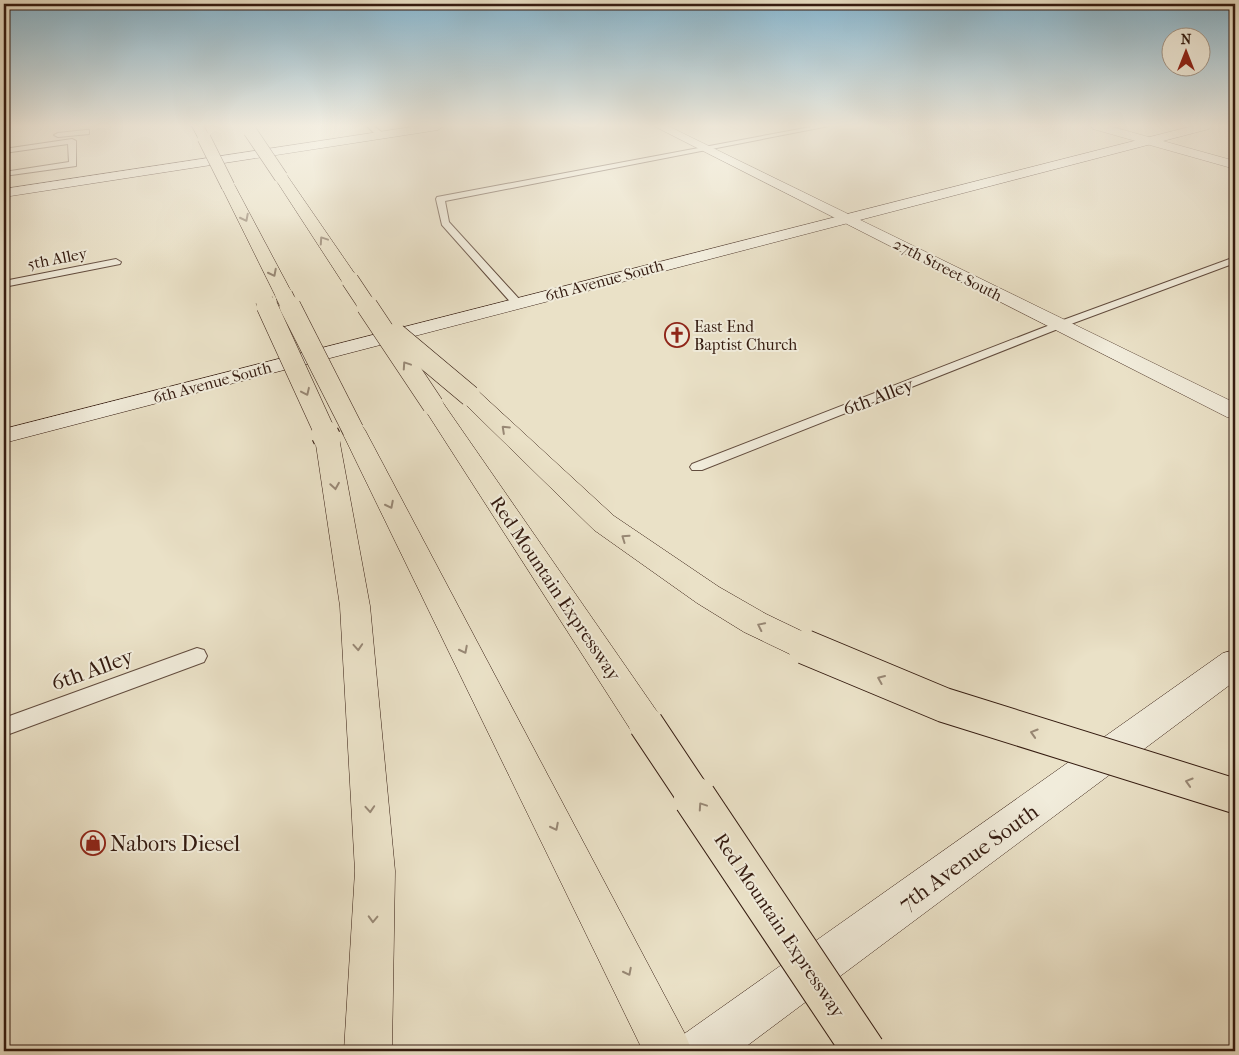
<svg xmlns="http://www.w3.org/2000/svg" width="1239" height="1055" viewBox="0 0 1239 1055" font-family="'IM FELL French Canon',serif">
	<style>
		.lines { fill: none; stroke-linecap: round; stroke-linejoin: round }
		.lane-casing { stroke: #624c3e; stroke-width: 2 }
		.street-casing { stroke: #624c3e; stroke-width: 1 }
		.secondary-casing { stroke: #341b10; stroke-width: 1 }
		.highway-casing { stroke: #341b10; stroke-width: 1 }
		.lane { fill: #f1ecdb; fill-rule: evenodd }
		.street { fill: #f1ecdb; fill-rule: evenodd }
		.secondary { fill: #f1ecdb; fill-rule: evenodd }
		.highway { fill: #eae1c7; fill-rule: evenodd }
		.highway-bridge-far5-casing { stroke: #341b10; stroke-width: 14; stroke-linecap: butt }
		.highway-bridge-far4-casing { stroke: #341b10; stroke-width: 18; stroke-linecap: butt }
		.highway-bridge-far3-casing { stroke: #341b10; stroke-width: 22; stroke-linecap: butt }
		.highway-bridge-far2-casing { stroke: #341b10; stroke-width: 29; stroke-linecap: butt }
		.highway-bridge-far1-casing { stroke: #341b10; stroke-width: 36; stroke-linecap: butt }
		.highway-bridge-casing { stroke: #341b10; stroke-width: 44; stroke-linecap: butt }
		.highway-bridge-far5 { stroke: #eae1c7; stroke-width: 13 }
		.highway-bridge-far4 { stroke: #eae1c7; stroke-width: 17 }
		.highway-bridge-far3 { stroke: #eae1c7; stroke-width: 21 }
		.highway-bridge-far2 { stroke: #eae1c7; stroke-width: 27 }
		.highway-bridge-far1 { stroke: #eae1c7; stroke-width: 34 }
		.highway-bridge { stroke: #eae1c7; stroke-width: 42 }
		.oneway { stroke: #988875 }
		.labels { text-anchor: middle; stroke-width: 4; stroke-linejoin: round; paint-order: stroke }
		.far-street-label { font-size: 16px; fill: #341b10; stroke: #f1ecdb }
		.far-poi-label { font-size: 16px; fill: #341b10; stroke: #f1ecdb; text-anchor: start }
		.street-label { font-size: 19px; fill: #341b10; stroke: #f1ecdb }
		.near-street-label { font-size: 22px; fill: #341b10; stroke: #f1ecdb }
		.near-poi-label { font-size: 22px; fill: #341b10; stroke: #f1ecdb; text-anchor: start }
	</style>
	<rect width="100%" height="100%" fill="#eae1c7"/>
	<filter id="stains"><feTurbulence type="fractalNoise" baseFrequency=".004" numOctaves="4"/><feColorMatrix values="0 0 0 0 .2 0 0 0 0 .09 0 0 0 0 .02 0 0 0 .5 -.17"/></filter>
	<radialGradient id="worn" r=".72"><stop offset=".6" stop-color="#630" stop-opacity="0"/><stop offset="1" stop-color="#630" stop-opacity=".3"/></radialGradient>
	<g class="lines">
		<defs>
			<g id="lane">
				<polygon points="367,126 374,126 384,134 377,136"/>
				<polygon points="816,126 829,126 445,201 449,222 521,301 523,303 521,305 513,305 442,225 436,199 437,197"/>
				<polygon points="86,130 89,130 89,134 58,137 54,135 58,133"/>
				<polygon points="72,139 76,141 76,166 4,176 4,172 69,162 68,144 4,153 4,149"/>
				<polygon points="1235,257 1235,263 1063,327 702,470 692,470 690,467 692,464 1055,323"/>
				<polygon points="116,259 121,262 120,264 4,287 4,281"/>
				<polygon points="197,648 204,650 207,656 204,662 4,736 4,718"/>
			</g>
			<g id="street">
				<polygon points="654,126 668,126 1235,403 1235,419 1227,417"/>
				<polygon points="1091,126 1109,126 1235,161 1235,169 1093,129"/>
			</g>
			<g id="secondary">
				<polygon points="418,126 444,126 438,130 4,197 4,189"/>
				<polygon points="1193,126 1211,126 1209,129 4,443 4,429"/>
				<polygon points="1235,650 1235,681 740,1051 677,1051 684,1034 1223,653"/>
			</g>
			<g id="highway">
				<polygon points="192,126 204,126 210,138 208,141 200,141"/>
				<polygon points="281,173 286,174 359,280 356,284 350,285 344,284 341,280 274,177"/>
				<polygon points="228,182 233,183 235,186 293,295 291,299 284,301 277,299 275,295 221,186 223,183"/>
				<polygon points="470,389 478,391 614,516 719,587 766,614 816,638 821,647 816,656 805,660 794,656 744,632 697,603 594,530 462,401 459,396 462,391"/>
				<polygon points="433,398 441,400 658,713 664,724 658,735 646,740 634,735 422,405 425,400"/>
				<polygon points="353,423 361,425 365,430 685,1034 692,1051 643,1051 341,430 345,425"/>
				<polygon points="327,431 335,433 339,438 370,606 395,871 392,1051 344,1051 355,871 340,606 315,438 319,433"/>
			</g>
		</defs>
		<use href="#lane" class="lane-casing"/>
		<use href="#street" class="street-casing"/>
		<use href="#secondary" class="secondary-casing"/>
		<use href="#highway" class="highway-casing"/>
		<use href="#lane" class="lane"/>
		<use href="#street" class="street"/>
		<use href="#secondary" class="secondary"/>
		<use href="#highway" class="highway"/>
		<defs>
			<g id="highway-bridge-far5">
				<polyline points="250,131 281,177"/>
				<polyline points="204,138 228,186"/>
			</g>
			<g id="highway-bridge-far4">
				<polyline points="350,280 368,307"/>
				<polyline points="284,295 290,307"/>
				<polyline points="264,300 267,307"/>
			</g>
			<g id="highway-bridge-far3">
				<polyline points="267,306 326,435"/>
				<polyline points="290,306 353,430"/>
				<polyline points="367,306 433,405"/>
				<polyline points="396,334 470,396"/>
			</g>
			<polyline id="highway-bridge-far2" points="325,434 327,438"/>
			<g id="highway-bridge-far1">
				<polyline points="805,647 944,705 1235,796"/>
				<polyline points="646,724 696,799"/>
			</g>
			<polyline id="highway-bridge" points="695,798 864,1051"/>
		</defs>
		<use href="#highway-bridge-far5" class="highway-bridge-far5-casing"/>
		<use href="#highway-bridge-far4" class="highway-bridge-far4-casing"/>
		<use href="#highway-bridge-far3" class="highway-bridge-far3-casing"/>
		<use href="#highway-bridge-far2" class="highway-bridge-far2-casing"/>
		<use href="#highway-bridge-far1" class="highway-bridge-far1-casing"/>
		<use href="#highway-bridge" class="highway-bridge-casing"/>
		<use href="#highway-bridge-far5" class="highway-bridge-far5"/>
		<use href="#highway-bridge-far4" class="highway-bridge-far4"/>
		<use href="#highway-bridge-far3" class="highway-bridge-far3"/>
		<use href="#highway-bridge-far2" class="highway-bridge-far2"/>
		<use href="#highway-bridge-far1" class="highway-bridge-far1"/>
		<use href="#highway-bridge" class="highway-bridge"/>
	</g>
	<defs><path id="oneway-chevron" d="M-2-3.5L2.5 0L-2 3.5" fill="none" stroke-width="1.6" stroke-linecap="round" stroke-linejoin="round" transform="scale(1.25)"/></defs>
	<g class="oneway">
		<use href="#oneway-chevron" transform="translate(245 218) rotate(63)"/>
		<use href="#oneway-chevron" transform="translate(323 240) rotate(-124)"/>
		<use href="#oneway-chevron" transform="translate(273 273) rotate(63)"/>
		<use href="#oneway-chevron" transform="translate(406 365) rotate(-124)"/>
		<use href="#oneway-chevron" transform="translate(306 392) rotate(65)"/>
		<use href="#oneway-chevron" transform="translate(505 429) rotate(-137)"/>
		<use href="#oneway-chevron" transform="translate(335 486) rotate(81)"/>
		<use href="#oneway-chevron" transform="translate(390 505) rotate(63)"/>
		<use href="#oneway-chevron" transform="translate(625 538) rotate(-145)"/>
		<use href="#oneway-chevron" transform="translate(761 626) rotate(-154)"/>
		<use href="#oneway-chevron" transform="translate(358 647) rotate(86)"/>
		<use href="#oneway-chevron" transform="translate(464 650) rotate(63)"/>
		<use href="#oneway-chevron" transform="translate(881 679) rotate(-157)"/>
		<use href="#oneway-chevron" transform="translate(1034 733) rotate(-163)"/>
		<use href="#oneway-chevron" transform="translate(1189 782) rotate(-163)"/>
		<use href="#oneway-chevron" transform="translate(702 806) rotate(-124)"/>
		<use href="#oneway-chevron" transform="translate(370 809) rotate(86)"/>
		<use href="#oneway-chevron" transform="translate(555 827) rotate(63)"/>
		<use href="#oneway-chevron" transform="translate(373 919) rotate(92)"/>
		<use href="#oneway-chevron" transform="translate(628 972) rotate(63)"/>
	</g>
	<linearGradient id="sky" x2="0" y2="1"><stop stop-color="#88b8d2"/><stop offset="0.46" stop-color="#f6f2e6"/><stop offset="1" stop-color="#f6f2e6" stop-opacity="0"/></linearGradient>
	<rect width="1239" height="273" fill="url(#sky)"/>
	<defs>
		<symbol id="church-ring" viewBox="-11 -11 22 22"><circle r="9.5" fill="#f1ecdb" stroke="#8f2418" stroke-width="1.5"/><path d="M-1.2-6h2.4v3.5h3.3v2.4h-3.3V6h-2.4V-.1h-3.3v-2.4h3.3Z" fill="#8f2418"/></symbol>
		<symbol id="shop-ring" viewBox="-11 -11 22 22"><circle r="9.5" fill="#f1ecdb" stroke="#8f2418" stroke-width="1.5"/><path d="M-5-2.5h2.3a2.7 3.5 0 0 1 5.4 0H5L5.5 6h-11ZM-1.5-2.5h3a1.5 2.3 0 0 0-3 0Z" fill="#8f2418"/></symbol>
	</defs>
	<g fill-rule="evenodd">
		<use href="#church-ring" x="663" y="321" width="28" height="28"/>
		<use href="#shop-ring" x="79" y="829" width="28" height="28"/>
	</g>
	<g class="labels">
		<g class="far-street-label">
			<text transform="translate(57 258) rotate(-11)" y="6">5th Alley</text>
			<text transform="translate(948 269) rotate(27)" y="6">27th Street South</text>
			<text transform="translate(604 280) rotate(-15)" y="6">6th Avenue South</text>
			<text transform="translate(212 382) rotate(-15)" y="6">6th Avenue South</text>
		</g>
		<g class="far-poi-label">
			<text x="694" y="332">East End<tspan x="694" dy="18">Baptist Church</tspan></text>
		</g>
		<g class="street-label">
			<text transform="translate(878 396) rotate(-21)" y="7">6th Alley</text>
			<text transform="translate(556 588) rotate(56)" y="7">Red Mountain Expressway</text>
			<text transform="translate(780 925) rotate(56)" y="7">Red Mountain Expressway</text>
		</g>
		<g class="near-street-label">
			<text transform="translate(92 669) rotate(-20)" y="8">6th Alley</text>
			<text transform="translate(968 857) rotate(-36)" y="8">7th Avenue South</text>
		</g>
		<g class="near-poi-label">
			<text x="110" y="851">Nabors Diesel</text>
		</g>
	</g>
	<rect width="1239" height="1055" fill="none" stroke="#eae1c7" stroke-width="20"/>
	<rect x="5" y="5" width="1229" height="1045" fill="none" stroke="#341b10" stroke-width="2.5"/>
	<rect x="10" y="10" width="1219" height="1035" fill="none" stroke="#341b10"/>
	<g transform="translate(1186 52)"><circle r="24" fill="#f1ecdb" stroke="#a5988a"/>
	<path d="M0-4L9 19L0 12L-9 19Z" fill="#8f2418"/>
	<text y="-8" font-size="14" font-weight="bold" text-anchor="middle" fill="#341b10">N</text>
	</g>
	<rect width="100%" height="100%" filter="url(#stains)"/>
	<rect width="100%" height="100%" fill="url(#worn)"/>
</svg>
